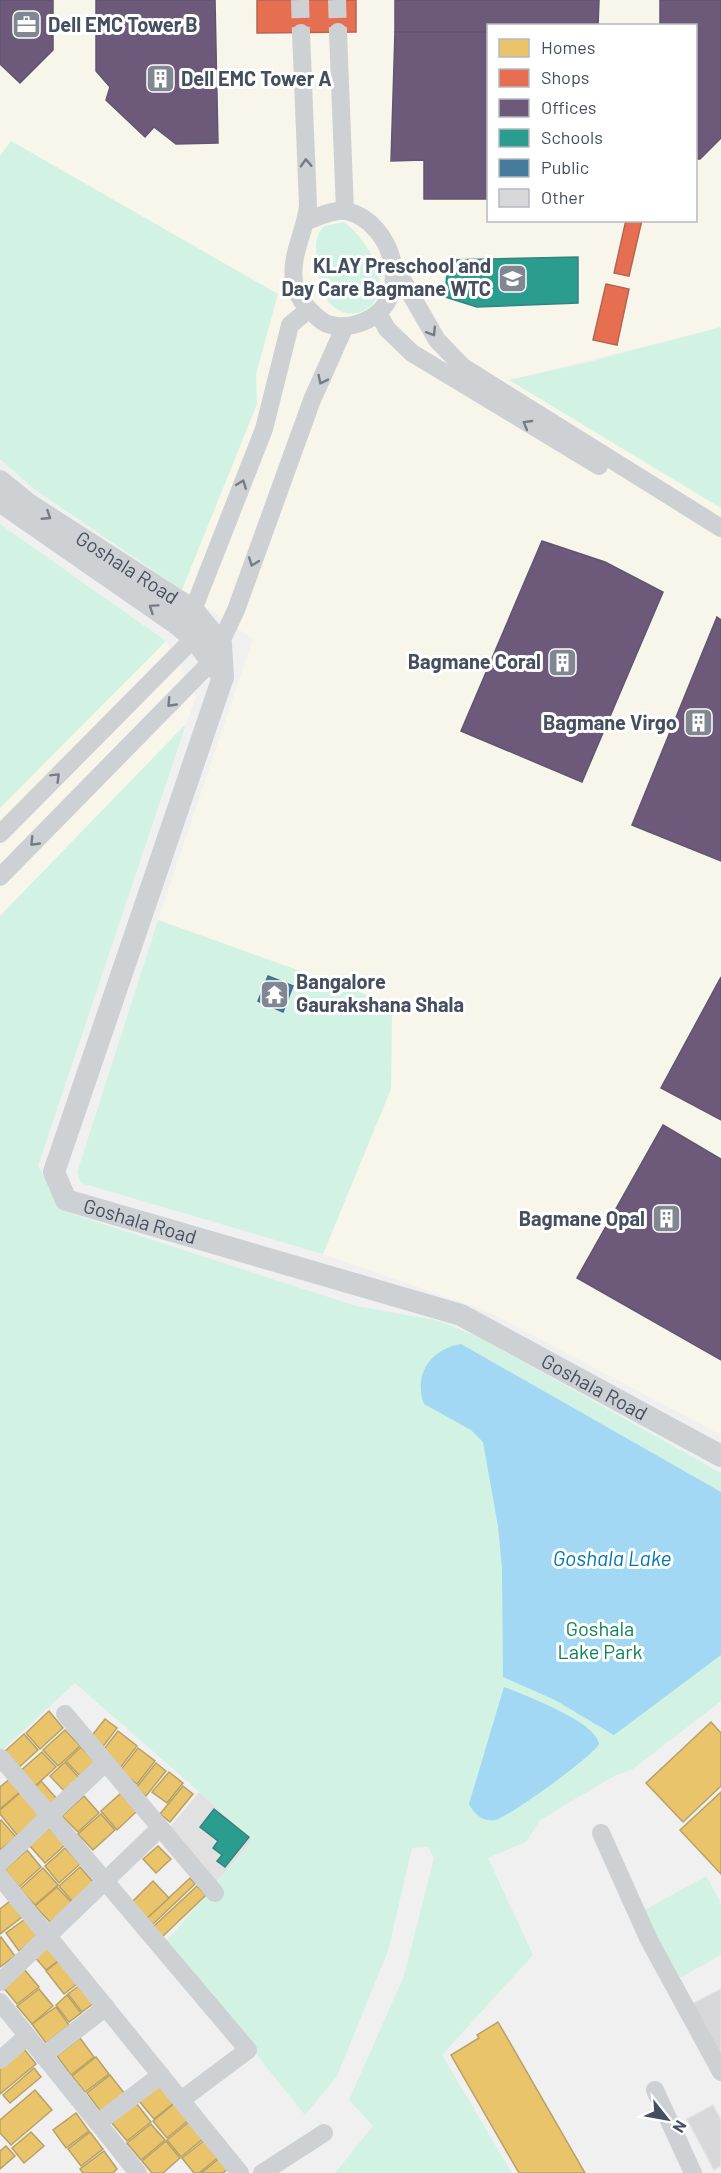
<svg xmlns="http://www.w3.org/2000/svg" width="721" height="2173" viewBox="0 0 721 2173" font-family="Barlow,sans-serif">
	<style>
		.commercial { fill: #f8f6ea; fill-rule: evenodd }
		.education { fill: #e2e1e2 }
		.green { fill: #d2f2e3 }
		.water { fill: #a2d8f4 }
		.homes { fill: #e9c46a; stroke: #b8a167; stroke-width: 1.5 }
		.shops { fill: #e76f51; stroke: #b66555; stroke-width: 1.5 }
		.offices { fill: #6d597a; stroke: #615672; stroke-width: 1.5 }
		.schools { fill: #2a9d8f; stroke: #328681; stroke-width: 1.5 }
		.public { fill: #457b9d; stroke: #456e8a; stroke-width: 1.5 }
		.building { fill: #d8d8da; stroke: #e2e1e3; stroke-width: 1.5 }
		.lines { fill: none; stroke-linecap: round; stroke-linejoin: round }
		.minor-tunnel { stroke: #cfd0d3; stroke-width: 18; stroke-dasharray: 18 9; stroke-linecap: butt }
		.minor { stroke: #ced1d4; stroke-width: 18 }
		.tertiary { stroke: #ced1d4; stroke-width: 22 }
		.oneway { stroke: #757c88 }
		.labels { text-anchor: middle; stroke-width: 6; stroke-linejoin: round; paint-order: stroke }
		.poi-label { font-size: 20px; font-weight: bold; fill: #454f5f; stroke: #fff; text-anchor: end }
		.street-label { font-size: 20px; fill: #454f5f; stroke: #fff }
		.park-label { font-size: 20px; fill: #0c8358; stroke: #fff }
		.water-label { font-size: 21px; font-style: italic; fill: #0076b6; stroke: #fff }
	</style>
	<rect width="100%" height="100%" fill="#f1f0f0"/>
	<g class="commercial">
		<path d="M0,0h721v327l-212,53 212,128v927l-232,-123 -166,-58 68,-165 1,-85 -234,-84 95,-281 -219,-150 -34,-30zM488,26h208v194h-208z"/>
		<polygon points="0,524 166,641 196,697 186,724 0,916"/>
	</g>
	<polygon class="education" points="199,1792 253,1840 216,1882 169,1828"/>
	<g class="green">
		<polygon points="11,141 278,294 256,374 257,404 182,590 34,489 0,459 0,156"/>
		<path d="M343,222c11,6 18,17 25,27 43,65 -45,96 -50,20 -1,-16 -6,-31 6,-43z"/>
		<polygon points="721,327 721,508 509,380 585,363"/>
		<polygon points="0,524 166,641 0,808"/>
		<polygon points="186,724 38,1166 66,1212 356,1306 435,1320 479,1337 721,1473 721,1701 633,1769 614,1776 540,1820 526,1842 488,1858 533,1955 442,2055 512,2173 335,2173 373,2126 349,2100 404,1976 434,1858 428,1847 412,1848 388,1951 337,2076 305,2115 166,1942 253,1839 75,1683 0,1752 0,916"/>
		<polygon points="158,920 392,1004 391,1089 323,1254 81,1183 77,1173"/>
		<polygon points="706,1876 721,1903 721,1955 680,1978 643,1911"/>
	</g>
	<g class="water">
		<path d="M461,1344l260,148v163l-107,80 -59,-35 -52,-23 -1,-109 -4,-42 -15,-84 -12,-12 -47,-26c-11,-30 7,-55 37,-60z"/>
		<path d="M504,1687c20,8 93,35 95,57 -7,13 -90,73 -104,76 -12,2 -21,-6 -26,-16z"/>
	</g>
	<g class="homes">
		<polygon points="49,1711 63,1728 40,1749 26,1733"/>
		<polygon points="105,1719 117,1728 102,1748 90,1738"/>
		<polygon points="711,1722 721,1733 721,1786 683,1822 646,1783"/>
		<polygon points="65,1730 80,1746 58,1766 43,1750"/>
		<polygon points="118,1731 137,1746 120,1768 101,1753"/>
		<polygon points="24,1734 38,1750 17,1769 3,1753"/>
		<polygon points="81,1747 95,1762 80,1776 66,1761"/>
		<polygon points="138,1748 155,1761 137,1784 120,1771"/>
		<polygon points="42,1752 56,1767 33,1788 19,1772"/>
		<polygon points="65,1762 80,1779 66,1793 50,1776"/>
		<polygon points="156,1763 166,1771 146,1796 136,1788"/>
		<polygon points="169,1772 183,1783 167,1803 152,1792"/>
		<polygon points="11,1778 21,1791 0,1809 0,1787"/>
		<polygon points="41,1781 57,1799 49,1806 34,1789"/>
		<polygon points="183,1786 193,1794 170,1822 160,1814"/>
		<polygon points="21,1792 40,1815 17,1835 0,1814 0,1810"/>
		<polygon points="721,1792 721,1874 680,1830"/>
		<polygon points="121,1793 137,1811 117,1830 101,1811"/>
		<polygon points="84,1796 99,1813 78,1832 62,1816"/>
		<polygon points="101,1814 115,1830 93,1850 78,1834"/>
		<polygon points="1,1820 16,1837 0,1850 0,1821"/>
		<polygon points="49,1828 65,1845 45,1863 29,1845"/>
		<polygon points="158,1846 171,1859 156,1873 143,1859"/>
		<polygon points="65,1848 80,1864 59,1883 45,1866"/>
		<polygon points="27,1850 41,1867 19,1887 5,1870"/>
		<polygon points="80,1867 94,1883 73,1902 59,1886"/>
		<polygon points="43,1868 58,1885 35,1905 20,1889"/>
		<polygon points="190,1878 195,1884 151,1926 145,1920"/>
		<polygon points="153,1881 169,1898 145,1920 130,1904"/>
		<polygon points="197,1886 206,1895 162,1937 153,1927"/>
		<polygon points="57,1887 72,1903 50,1922 35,1906"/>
		<polygon points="10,1901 22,1917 0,1934 0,1909"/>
		<polygon points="28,1917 41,1934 19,1951 6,1933"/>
		<polygon points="1,1937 15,1956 0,1967 0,1938"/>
		<polygon points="48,1945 60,1959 46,1970 34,1956"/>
		<polygon points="60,1960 78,1983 64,1994 46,1971"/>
		<polygon points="24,1969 39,1987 17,2004 3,1987"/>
		<polygon points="80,1985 94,2003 82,2012 68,1994"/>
		<polygon points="39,1989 53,2006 32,2024 17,2006"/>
		<polygon points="67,1995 81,2013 69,2022 56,2005"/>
		<polygon points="56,2007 69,2025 46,2043 32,2024"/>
		<polygon points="498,2022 585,2173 519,2173 451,2055 479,2038 477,2035"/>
		<polygon points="80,2038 94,2057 71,2075 57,2056"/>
		<polygon points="24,2049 36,2064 0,2094 0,2069"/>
		<polygon points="96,2057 109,2074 85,2092 72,2076"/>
		<polygon points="34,2068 41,2077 10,2103 3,2095"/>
		<polygon points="110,2075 125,2094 101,2112 87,2093"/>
		<polygon points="160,2084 175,2102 154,2119 139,2101"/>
		<polygon points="35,2090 52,2110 11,2145 0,2133 0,2120"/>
		<polygon points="176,2102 190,2119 167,2138 153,2121"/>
		<polygon points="136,2103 151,2122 127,2141 112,2123"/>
		<polygon points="76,2113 89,2131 66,2148 53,2130"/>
		<polygon points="190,2121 204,2138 181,2157 167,2140"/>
		<polygon points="151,2124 165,2140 141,2160 127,2143"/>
		<polygon points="31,2132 44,2146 24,2163 12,2148"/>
		<polygon points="90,2132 103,2149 81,2166 68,2149"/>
		<polygon points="206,2139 220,2156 199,2173 194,2173 182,2158"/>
		<polygon points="166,2141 180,2158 163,2173 152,2173 142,2161"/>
		<polygon points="6,2146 15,2156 0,2169 0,2151"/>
		<polygon points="104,2151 117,2169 113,2173 83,2173 80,2169"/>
		<polygon points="221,2157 229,2168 223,2173 201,2173"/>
	</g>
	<g class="shops">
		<polygon points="257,0 356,0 356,32 257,33"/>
		<polygon points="626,220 642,220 629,276 614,273"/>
		<polygon points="606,284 629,289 617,345 593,340"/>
	</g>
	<g class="offices">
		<polygon points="0,0 53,0 53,50 20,83 0,64"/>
		<polygon points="96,0 215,0 218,143 176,144 154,127 145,137 106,100 110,87 96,71"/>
		<polygon points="395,0 599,0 598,26 488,26 488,32 395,32"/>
		<polygon points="660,0 721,0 721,138 700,159 696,159 696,26 660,26"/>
		<polygon points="395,32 488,32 488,199 424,199 424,160 391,161"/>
		<polygon points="542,541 605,562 663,592 582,782 461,731"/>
		<polygon points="717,617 721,620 721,861 632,825"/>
		<polygon points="721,977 721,1120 661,1088"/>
		<polygon points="663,1125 721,1159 721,1360 577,1278"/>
	</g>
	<g class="schools">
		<polygon points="578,257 578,303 477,307 445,297 448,260"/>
		<polygon points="214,1809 249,1837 225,1867 217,1861 222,1855 213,1848 218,1841 200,1827"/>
	</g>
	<polygon class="public" points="268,976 293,986 283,1012 258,1001"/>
	<g class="building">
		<polygon points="721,1989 721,2063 690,2005"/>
		<polygon points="713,2105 721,2120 721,2166 714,2170 687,2119"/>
	</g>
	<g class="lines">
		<g class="minor-tunnel">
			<polyline points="300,0 301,33"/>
			<polyline points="337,0 338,32"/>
		</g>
		<g class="minor">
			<polyline points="338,32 345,211"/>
			<path d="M301,33l7,172c-2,26 -18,49 -14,76 2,17 15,30 28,40 8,6 22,6 31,4 67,-16 42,-104 -7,-114 -12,-2 -28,6 -39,10"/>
			<polyline points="395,267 437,340 463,367 721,528"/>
			<polyline points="378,313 387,329 412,353 599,466"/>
			<polyline points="0,834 194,638 193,610 264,429 290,325 308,310"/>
			<polyline points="0,877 212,661 236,610 312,400 345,326"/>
			<polyline points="65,1714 215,1893"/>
			<polyline points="1,1758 248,2050 181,2100"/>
			<polyline points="601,1833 649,1940 721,2072"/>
			<polyline points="0,1863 105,1763"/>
			<polyline points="0,1877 240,2173"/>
			<polyline points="0,1982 159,1829"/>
			<polyline points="0,2002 98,2123"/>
			<polyline points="43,2056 106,2007"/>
			<polyline points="0,2060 27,2036"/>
			<polyline points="655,2090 693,2173"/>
			<polyline points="138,2173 98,2123 161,2075"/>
			<polyline points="262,2173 324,2133"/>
		</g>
		<g class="tertiary">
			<path id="s1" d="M0,481l28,23 165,106 28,34 2,33 -169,495 12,28 395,115 260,141"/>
			<polyline points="0,501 177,624 194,638 223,677"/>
		</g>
	</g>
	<defs><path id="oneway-chevron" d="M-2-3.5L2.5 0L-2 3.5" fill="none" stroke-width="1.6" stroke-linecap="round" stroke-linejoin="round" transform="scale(1.5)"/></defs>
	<g class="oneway">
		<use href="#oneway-chevron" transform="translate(306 163) rotate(-92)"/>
		<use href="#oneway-chevron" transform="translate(432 332) rotate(58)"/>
		<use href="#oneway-chevron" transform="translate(322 380) rotate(116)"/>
		<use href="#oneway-chevron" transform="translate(527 424) rotate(-150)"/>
		<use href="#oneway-chevron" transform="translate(242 484) rotate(-69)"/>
		<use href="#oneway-chevron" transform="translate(47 516) rotate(33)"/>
		<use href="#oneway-chevron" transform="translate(253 562) rotate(110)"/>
		<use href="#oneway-chevron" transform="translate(153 608) rotate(-146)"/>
		<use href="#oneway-chevron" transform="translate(171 703) rotate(134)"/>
		<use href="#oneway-chevron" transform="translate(56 777) rotate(-45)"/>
		<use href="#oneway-chevron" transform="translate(34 842) rotate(134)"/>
	</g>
	<defs>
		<symbol id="office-square" viewBox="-11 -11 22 22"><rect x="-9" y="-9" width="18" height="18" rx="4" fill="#818792" stroke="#fff"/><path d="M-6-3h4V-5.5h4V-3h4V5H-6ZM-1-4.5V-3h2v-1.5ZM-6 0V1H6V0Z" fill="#fff"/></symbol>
		<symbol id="building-square" viewBox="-11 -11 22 22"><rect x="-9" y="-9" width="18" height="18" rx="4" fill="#818792" stroke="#fff"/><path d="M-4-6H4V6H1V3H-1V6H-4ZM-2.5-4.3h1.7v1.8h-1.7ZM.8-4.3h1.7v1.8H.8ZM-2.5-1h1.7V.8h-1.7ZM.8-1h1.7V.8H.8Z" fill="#fff"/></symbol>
		<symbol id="school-square" viewBox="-11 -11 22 22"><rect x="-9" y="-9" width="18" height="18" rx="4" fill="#818792" stroke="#fff"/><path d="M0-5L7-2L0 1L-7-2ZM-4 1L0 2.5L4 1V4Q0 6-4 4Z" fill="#fff"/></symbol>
		<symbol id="temple-square" viewBox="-11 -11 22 22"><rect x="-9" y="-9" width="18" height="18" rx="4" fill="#818792" stroke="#fff"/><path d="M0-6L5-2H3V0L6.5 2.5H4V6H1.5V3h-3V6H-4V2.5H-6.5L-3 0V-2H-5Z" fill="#fff"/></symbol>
	</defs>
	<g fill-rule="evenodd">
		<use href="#office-square" x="10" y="8" width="33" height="33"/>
		<use href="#building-square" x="144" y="62" width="33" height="33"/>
		<use href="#school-square" x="496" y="262" width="33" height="33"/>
		<use href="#building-square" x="546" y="646" width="33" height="33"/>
		<use href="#building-square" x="682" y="706" width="33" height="33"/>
		<use href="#temple-square" x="258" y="978" width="33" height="33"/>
		<use href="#building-square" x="650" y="1202" width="33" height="33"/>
	</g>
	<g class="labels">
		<g class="poi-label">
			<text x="48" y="32" text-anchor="start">Dell EMC Tower B</text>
			<text x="181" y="86" text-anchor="start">Dell EMC Tower A</text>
			<text x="491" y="273">KLAY Preschool and<tspan x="491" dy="23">Day Care Bagmane WTC</tspan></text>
			<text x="541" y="669">Bagmane Coral</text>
			<text x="677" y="730">Bagmane Virgo</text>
			<text x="296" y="989" text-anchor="start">Bangalore<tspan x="296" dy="23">Gaurakshana Shala</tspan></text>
			<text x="645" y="1226">Bagmane Opal</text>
		</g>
		<g class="street-label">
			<text dy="7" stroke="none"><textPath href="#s1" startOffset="154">Goshala Road</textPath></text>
			<text dy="7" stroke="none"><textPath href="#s1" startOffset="940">Goshala Road</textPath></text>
			<text dy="7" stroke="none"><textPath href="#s1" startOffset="1426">Goshala Road</textPath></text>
		</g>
		<g class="park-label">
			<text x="600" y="1636">Goshala<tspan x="600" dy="23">Lake Park</tspan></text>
		</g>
		<g class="water-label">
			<text x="612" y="1566">Goshala Lake</text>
		</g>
	</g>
	<rect x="487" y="24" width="210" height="198" fill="#ffffff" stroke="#b5b9bf" stroke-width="1.5"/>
	<rect x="499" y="39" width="30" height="18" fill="#e9c46a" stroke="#b5b9bf" stroke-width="1.5"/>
	<text x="541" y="54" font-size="18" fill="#454f5f">Homes</text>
	<rect x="499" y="69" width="30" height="18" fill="#e76f51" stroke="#b5b9bf" stroke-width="1.5"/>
	<text x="541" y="84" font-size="18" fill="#454f5f">Shops</text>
	<rect x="499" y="99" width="30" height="18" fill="#6d597a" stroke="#b5b9bf" stroke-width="1.5"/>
	<text x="541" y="114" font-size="18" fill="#454f5f">Offices</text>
	<rect x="499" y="129" width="30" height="18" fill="#2a9d8f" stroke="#b5b9bf" stroke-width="1.5"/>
	<text x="541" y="144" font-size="18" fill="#454f5f">Schools</text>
	<rect x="499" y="159" width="30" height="18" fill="#457b9d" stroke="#b5b9bf" stroke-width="1.5"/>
	<text x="541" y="174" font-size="18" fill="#454f5f">Public</text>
	<rect x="499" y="189" width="30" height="18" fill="#d8d8da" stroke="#b5b9bf" stroke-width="1.5"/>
	<text x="541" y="204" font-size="18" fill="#454f5f">Other</text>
	<g transform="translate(667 2119) rotate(121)" stroke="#ffffff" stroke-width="4.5" paint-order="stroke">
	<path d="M0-4.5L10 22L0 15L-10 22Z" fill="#454f5f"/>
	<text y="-9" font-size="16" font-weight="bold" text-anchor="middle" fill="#454f5f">N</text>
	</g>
</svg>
